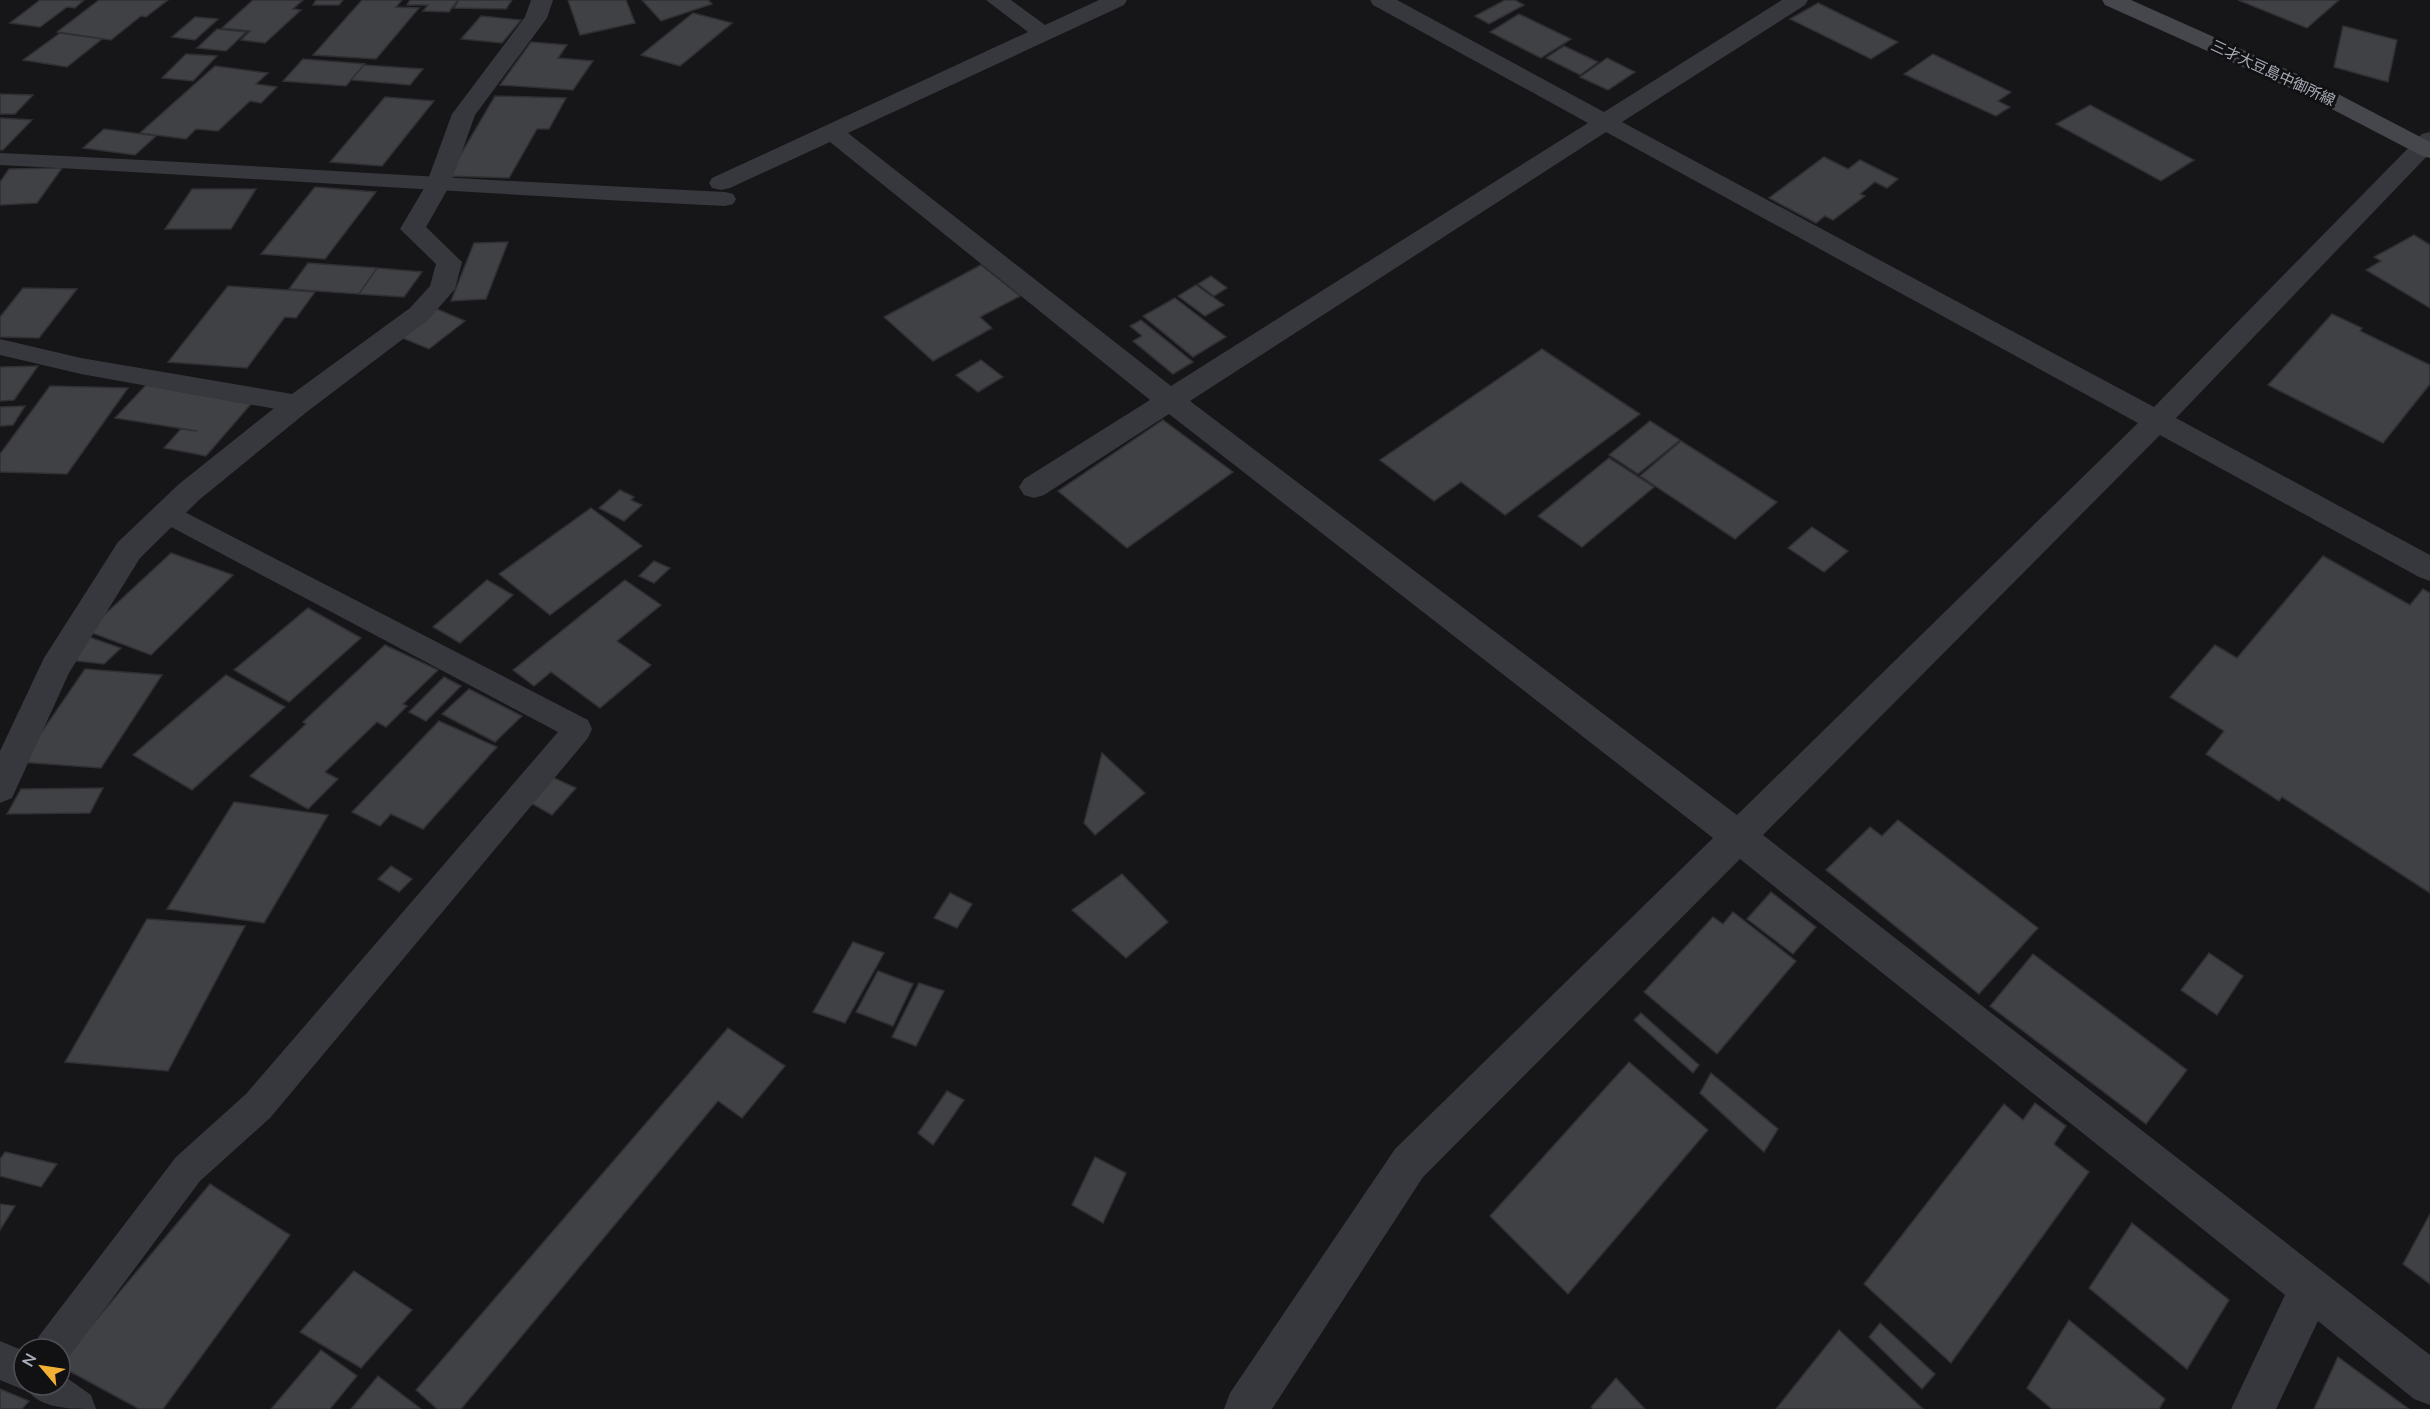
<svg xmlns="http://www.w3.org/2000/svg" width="2430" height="1409" viewBox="0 0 2430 1409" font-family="Mulish,'Noto Sans JP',sans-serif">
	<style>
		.building { fill: #404145; stroke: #303034; stroke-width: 1.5 }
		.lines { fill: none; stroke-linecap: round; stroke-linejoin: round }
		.lane { fill: #37383d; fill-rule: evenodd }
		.street { fill: #37383d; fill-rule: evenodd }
		.secondary { fill: #45474d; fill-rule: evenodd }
		.labels { text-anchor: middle; stroke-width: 6; stroke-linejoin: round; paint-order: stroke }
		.far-street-label { font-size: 15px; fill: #a8adb8; stroke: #111113 }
	</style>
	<rect width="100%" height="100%" fill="#161618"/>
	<g class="building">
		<polygon points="40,0 84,0 75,8 67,7 40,27 10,23"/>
		<polygon points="99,0 168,0 146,17 141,16 111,40 57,32"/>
		<polygon points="253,0 303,0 293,9 301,10 265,43 241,40 250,31 222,28"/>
		<polygon points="316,0 343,0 339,5 313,5"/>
		<polygon points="362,0 402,0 396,7 419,8 376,59 313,55"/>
		<polygon points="410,0 458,0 449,12 423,11 428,5 407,5"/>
		<polygon points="459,0 512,0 506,9 454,8"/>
		<polygon points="568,0 626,0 635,23 580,35"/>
		<polygon points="642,0 708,0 712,4 661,21"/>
		<polygon points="1505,0 1515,0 1524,5 1489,24 1475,16"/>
		<polygon points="2238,0 2339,0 2307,28"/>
		<polygon points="1818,3 1898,42 1871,59 1790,19"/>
		<polygon points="693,13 732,23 680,66 641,55"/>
		<polygon points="1519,14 1571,39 1541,58 1490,32"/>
		<polygon points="481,16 521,20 502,43 461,39"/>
		<polygon points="195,17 218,19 195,40 172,37"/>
		<polygon points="2343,26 2397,40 2388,82 2334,67"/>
		<polygon points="217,29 246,32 226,51 197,48"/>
		<polygon points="60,33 102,39 67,67 23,60"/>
		<polygon points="531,42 567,45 558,58 593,61 573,90 500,85"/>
		<polygon points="1564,46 1598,62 1580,75 1546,58"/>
		<polygon points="186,54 217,56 193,81 162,78"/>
		<polygon points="1933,54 2011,92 1998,101 2010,107 1996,116 1904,74"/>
		<polygon points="1607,58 1635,72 1608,90 1580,77"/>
		<polygon points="303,59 365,64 346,86 283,81"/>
		<polygon points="364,65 423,69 410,85 351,80"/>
		<polygon points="215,66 268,73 256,84 277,87 261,103 250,101 218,131 196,129 186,139 140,133"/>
		<polygon points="0,94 33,95 15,114 0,114"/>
		<polygon points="495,96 566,98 549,129 537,129 509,178 448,176"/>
		<polygon points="385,97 434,101 382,166 330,162"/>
		<polygon points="2090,105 2194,160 2161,181 2056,124"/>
		<polygon points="0,118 32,120 3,150 0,150"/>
		<polygon points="104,129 156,136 135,155 83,148"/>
		<polygon points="1824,157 1848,169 1860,160 1898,179 1887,188 1875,182 1860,194 1865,196 1833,220 1825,216 1816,223 1769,198"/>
		<polygon points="62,168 37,203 0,205 0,182 9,169"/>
		<polygon points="315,187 376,192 325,259 261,254"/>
		<polygon points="192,189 256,189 231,229 165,229"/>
		<polygon points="2414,235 2430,245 2430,308 2366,270 2381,261 2374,257"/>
		<polygon points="508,242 486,299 451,301 474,243"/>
		<polygon points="308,263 377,268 359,294 289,289"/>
		<polygon points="981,265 1020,296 980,317 992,328 933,361 884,317"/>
		<polygon points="377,268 422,272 404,297 359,294"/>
		<polygon points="1211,276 1227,288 1214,296 1198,284"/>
		<polygon points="1196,285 1224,305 1205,316 1178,296"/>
		<polygon points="228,286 315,292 296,318 285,317 247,368 168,362"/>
		<polygon points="23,288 77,289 39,338 0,337 0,317"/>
		<polygon points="1175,298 1226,337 1193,357 1143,316"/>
		<polygon points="437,309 465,321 429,349 400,337"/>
		<polygon points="2332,314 2362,328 2360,331 2430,365 2430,384 2383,443 2268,385"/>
		<polygon points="1141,320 1193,362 1173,374 1133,341 1142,336 1130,326"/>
		<polygon points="1542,349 1640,414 1505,515 1461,482 1434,501 1380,460"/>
		<polygon points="981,360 1003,377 978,392 956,375"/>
		<polygon points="38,366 14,400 0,401 0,367"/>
		<polygon points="146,385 251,404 206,456 180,451 164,448 181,429 197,431 115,418"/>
		<polygon points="50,386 128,388 67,474 0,472 0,454"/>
		<polygon points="25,406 13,425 0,426 0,407"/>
		<polygon points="1163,420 1233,472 1127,548 1058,491"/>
		<polygon points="1650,421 1680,440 1638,474 1609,455"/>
		<polygon points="1681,441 1777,502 1735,539 1640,476"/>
		<polygon points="1609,458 1654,487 1582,547 1538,516"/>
		<polygon points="620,490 634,497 631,500 642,505 624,521 599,508"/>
		<polygon points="591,508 642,546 550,615 499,574"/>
		<polygon points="1812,527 1848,551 1824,572 1788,548"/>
		<polygon points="171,553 233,575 151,655 87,631"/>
		<polygon points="2323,556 2410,605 2423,589 2430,593 2430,893 2282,797 2279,801 2206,754 2224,731 2170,697 2215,645 2237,658"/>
		<polygon points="654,561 670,568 654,583 639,576"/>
		<polygon points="487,580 513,595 460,643 433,627"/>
		<polygon points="625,580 661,605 617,641 651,665 600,708 551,672 534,686 513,670"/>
		<polygon points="308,608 361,638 289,702 234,670"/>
		<polygon points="83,635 121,648 104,664 68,660"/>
		<polygon points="385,645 438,670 403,704 407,706 386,727 377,722 325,772 338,779 308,809 250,776 306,724 303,722"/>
		<polygon points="85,669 162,675 101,768 21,762"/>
		<polygon points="226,675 285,707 192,790 133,755"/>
		<polygon points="444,677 461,686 426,721 409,712"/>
		<polygon points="469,689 522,716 495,742 442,714"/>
		<polygon points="439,721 497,747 423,829 391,814 380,826 352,812"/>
		<polygon points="1102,753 1145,793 1095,835 1084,823"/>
		<polygon points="552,777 576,788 552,815 529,802"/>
		<polygon points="103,788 90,813 7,814 21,789"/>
		<polygon points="234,802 328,815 264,923 167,909"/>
		<polygon points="1898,820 2038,928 1979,994 1826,870 1870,827 1882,836"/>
		<polygon points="391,866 412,879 399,892 378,879"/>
		<polygon points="1122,874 1168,922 1126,958 1072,910"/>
		<polygon points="1771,892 1816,927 1793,954 1747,919"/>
		<polygon points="950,893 972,904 957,928 934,918"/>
		<polygon points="1733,912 1796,961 1717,1054 1644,992 1713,917 1723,924"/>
		<polygon points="147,919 245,926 168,1071 65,1062"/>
		<polygon points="853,942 884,953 845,1023 813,1012"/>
		<polygon points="2209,953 2243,976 2217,1015 2181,990"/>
		<polygon points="2033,954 2187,1070 2146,1124 1990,1006"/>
		<polygon points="878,971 913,984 893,1026 856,1012"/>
		<polygon points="919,983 944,991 916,1046 892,1037"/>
		<polygon points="1641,1013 1699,1065 1693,1073 1634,1020"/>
		<polygon points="728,1028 785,1066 742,1118 718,1101 461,1409 437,1409 416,1390"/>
		<polygon points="1629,1062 1708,1130 1568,1294 1490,1216"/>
		<polygon points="1711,1073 1778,1129 1764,1152 1700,1093"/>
		<polygon points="947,1091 964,1100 933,1145 918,1133"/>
		<polygon points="2035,1103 2066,1126 2054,1144 2089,1172 1951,1363 1864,1284 2004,1104 2023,1120"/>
		<polygon points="5,1152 57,1164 41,1187 0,1176 0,1159"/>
		<polygon points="1095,1157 1126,1173 1103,1223 1072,1205"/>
		<polygon points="210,1184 290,1235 163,1409 139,1409 60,1366 60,1363"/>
		<polygon points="0,1204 15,1206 0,1230"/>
		<polygon points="2430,1214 2430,1284 2403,1264"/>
		<polygon points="2132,1223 2229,1300 2187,1369 2089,1288"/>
		<polygon points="354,1271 412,1310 361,1368 300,1332"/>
		<polygon points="2069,1320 2165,1399 2159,1409 2052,1409 2027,1388"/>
		<polygon points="1880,1323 1935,1374 1922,1389 1869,1337"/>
		<polygon points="1839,1330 1923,1409 1776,1409"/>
		<polygon points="321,1350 357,1376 330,1409 271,1409"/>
		<polygon points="2338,1357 2409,1409 2314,1409"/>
		<polygon points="378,1376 421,1409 351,1409"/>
		<polygon points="1616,1378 1645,1409 1593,1409 1591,1407"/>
		<polygon points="0,1389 29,1401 22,1409 0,1409"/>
	</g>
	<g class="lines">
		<g class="lane">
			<path d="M0,153c242,11 483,28 725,39l8,2 3,5 -3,5 -8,2c-242,-12 -483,-29 -725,-41z"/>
			<polygon points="0,339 81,358 298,395 307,398 310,404 307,410 298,413 81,374 0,355"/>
			<polygon points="167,503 588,720 592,729 588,738 270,1118 200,1181 65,1362 60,1365 60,1349 33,1349 39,1336 176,1157 246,1094 558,732 158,520 154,513 158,506"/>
			<path d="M0,1341l24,10v34h36v-12l31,22 5,14c-25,0 -57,0 -69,-20l-3,1 -24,-10z"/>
		</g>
		<g class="street">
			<polygon points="531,0 553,0 547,18 475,115 450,185 426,227 462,262 455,289 428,320 308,411 199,500 140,558 69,673 12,798 0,803 0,751 44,658 118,542 179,484 288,397 410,308 430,286 436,264 400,229 426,185 452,114 525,17"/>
			<path d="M986,0h25l34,25 54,-25h28l-3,5 -276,128 323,253 417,-263 -215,-118 -3,-5h27l207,112 178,-112h26l-3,5 -183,117 532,285 268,-273 8,-2v21l-254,265 254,137v26l-11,-4 -259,-142 -397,400 667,520v50l-16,-6 -96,-78 -42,88h-45l54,-114 -545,-436 -317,318 -151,232h-48l6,-16 165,-244 318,-311 -544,-424 -125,81 -10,3 -10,-3 -5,-8 5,-8 126,-79 -320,-258 -100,46 -9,2 -9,-2 -3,-5 3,-5 316,-146zM1606,132l532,291 -401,392 -547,-414z"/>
		</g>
		<polygon class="secondary" points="2102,0 2131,0 2317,83 2430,142 2430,158 2422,156 2301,93 2105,5"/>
	</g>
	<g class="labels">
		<g class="far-street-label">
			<text transform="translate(2273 73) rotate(25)" y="5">三才大豆島中御所線</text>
		</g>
	</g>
	<g transform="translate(42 1367) rotate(299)"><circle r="28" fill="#111113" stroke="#4d4f55" stroke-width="1.5"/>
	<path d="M0-4.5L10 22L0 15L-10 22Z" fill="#f2b134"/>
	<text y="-9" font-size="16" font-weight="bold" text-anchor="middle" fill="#a8adb8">N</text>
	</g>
</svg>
